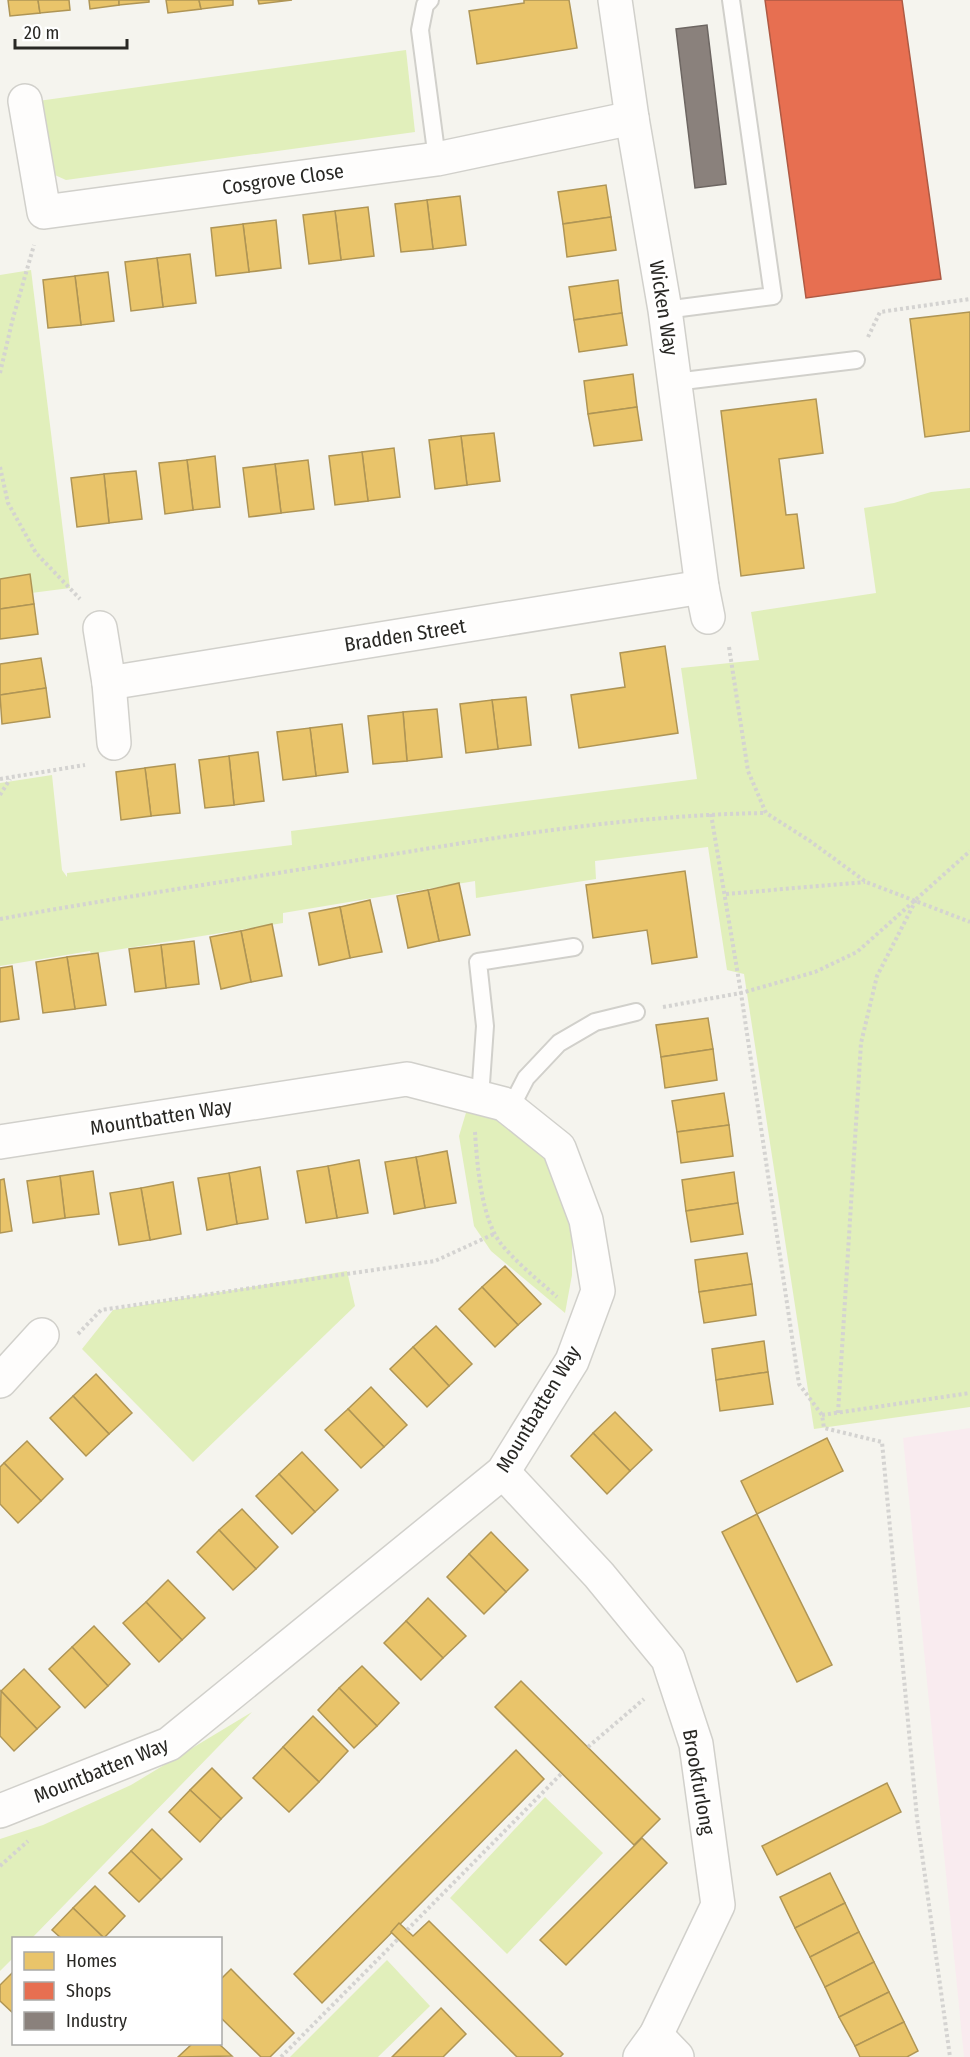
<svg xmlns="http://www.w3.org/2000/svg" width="970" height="2057" viewBox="0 0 970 2057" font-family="'Fira Sans Condensed',sans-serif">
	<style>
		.education { fill: #f9ebef }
		.green { fill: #e1efbb }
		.homes { fill: #e9c46a; stroke: #af9555; stroke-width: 1.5 }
		.shops { fill: #e76f51; stroke: #ae5a44; stroke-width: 1.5 }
		.industry { fill: #8a817c; stroke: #6d6662; stroke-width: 1.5 }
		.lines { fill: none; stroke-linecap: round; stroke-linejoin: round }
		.lane-casing { stroke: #d1d0cb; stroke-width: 20 }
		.street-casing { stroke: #d1d0cb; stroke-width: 36 }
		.path { stroke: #d4d3d1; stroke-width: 4; stroke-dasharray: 3 3; stroke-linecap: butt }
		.lane { stroke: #fefdfc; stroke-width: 16 }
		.street { stroke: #fefdfc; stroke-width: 33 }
		.labels { text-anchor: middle; stroke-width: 6; stroke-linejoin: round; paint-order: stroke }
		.street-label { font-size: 20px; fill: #292824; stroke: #fff }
	</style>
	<rect width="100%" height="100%" fill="#f5f4ee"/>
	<polygon class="education" points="970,1428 970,2057 964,2057 903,1438"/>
	<g class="green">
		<polygon points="406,50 415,132 66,180 48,172 38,101"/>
		<polygon points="31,270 70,588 0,597 0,275"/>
		<polygon points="970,488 970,1407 814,1429 744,974 727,970 708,847 595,861 596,879 476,898 475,881 283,913 283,923 91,954 90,951 0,966 0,783 52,775 62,870 67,877 67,873 292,845 291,831 697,779 681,668 759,660 751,612 876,593 864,508 894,503 931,492"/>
		<polygon points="468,1106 499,1116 539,1148 559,1185 572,1236 572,1275 565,1313 491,1251 474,1226 459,1136"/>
		<polygon points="347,1271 355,1306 193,1462 82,1349 113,1310"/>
		<polygon points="252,1712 32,1938 14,1938 13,1958 0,1971 0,1839 43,1825 131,1785"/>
		<polygon points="545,1797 603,1853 507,1954 450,1898"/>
		<polygon points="387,1960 430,2006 378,2057 290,2057"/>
	</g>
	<g class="homes">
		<polygon points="8,0 38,0 40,13 10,16"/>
		<polygon points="38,0 69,0 70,10 40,13"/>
		<polygon points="89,0 119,0 119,5 90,9"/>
		<polygon points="119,0 149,0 149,2 119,5"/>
		<polygon points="166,0 199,0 201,9 168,13"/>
		<polygon points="199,0 233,0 233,5 201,9"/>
		<polygon points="258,0 292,0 259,4"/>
		<polygon points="524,0 569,0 577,48 477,64 469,11 524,3"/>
		<polygon points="606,185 611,217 563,224 558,192"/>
		<polygon points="460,196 466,245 433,249 427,200"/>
		<polygon points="427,200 433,249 401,252 395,204"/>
		<polygon points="368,207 374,256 341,260 335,211"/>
		<polygon points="335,211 341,260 309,264 303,215"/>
		<polygon points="611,217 616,250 567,257 563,224"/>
		<polygon points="276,220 281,268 249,272 243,224"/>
		<polygon points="243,224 249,272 216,276 211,228"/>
		<polygon points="190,254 196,303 163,307 157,258"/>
		<polygon points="157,258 163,307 131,311 125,262"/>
		<polygon points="108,272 114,321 81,325 75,276"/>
		<polygon points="75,276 81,325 48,328 43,280"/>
		<polygon points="618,280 622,313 574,320 569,287"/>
		<polygon points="970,312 970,431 925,437 910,319"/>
		<polygon points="622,313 627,345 579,352 574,320"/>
		<polygon points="633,374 637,407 588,414 584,381"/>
		<polygon points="816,399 823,453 779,459 786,515 797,514 804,568 741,576 721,411"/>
		<polygon points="637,407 642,440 594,446 588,414"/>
		<polygon points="494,433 500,481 467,485 461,436"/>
		<polygon points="461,436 467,485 435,489 429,440"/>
		<polygon points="394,448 400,497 368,501 362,452"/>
		<polygon points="362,452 368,501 335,505 329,456"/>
		<polygon points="215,456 220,507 193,510 187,460"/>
		<polygon points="187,460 193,510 165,514 159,463"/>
		<polygon points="308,460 314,509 281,513 275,464"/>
		<polygon points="275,464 281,513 249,517 243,468"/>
		<polygon points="136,471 142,519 109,523 104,474"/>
		<polygon points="104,474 109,523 77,527 71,478"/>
		<polygon points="30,574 34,604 0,609 0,579"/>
		<polygon points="34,604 38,634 0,639 0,609"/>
		<polygon points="665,646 678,733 579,748 571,695 625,687 620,653"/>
		<polygon points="41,658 46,688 0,695 0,664"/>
		<polygon points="46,688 50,717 2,724 0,695"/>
		<polygon points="526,697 531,745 498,749 492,700"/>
		<polygon points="492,700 498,749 466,753 460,704"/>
		<polygon points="437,709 442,757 407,761 403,712"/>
		<polygon points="403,712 407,761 373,764 368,716"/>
		<polygon points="342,724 348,772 316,776 310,728"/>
		<polygon points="310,728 316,776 283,780 277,732"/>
		<polygon points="258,752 264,801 234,805 229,756"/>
		<polygon points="229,756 234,805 205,808 199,760"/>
		<polygon points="175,764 180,813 151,816 145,768"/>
		<polygon points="145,768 151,816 121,820 116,772"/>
		<polygon points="685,871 697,957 652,964 647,930 593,938 586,885"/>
		<polygon points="459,883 470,935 439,941 428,890"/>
		<polygon points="428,890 439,941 408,948 397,896"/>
		<polygon points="370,900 382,952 350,958 340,907"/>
		<polygon points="340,907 350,958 319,965 309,913"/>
		<polygon points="272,924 282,976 251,982 241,931"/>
		<polygon points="241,931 251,982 221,989 210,937"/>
		<polygon points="194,941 199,984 166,988 161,945"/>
		<polygon points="161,945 166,988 135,992 129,949"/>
		<polygon points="98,953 106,1005 75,1009 67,957"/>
		<polygon points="67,957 75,1009 43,1013 36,962"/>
		<polygon points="12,966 19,1019 0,1022 0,968"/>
		<polygon points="708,1018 713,1049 661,1057 656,1025"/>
		<polygon points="713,1049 717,1080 665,1088 661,1057"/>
		<polygon points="724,1093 729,1125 677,1132 672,1101"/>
		<polygon points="729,1125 733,1156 681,1163 677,1132"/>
		<polygon points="447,1151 456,1203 425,1208 416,1157"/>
		<polygon points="416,1157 425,1208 394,1214 385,1162"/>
		<polygon points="359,1160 368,1213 337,1218 328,1166"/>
		<polygon points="328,1166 337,1218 306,1223 297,1171"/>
		<polygon points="260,1167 268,1219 237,1224 229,1173"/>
		<polygon points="93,1171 99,1214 65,1218 60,1176"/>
		<polygon points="734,1172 738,1203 686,1211 682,1180"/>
		<polygon points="229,1173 237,1224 207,1230 198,1178"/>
		<polygon points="60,1176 65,1218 33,1223 27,1181"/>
		<polygon points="4,1179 12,1231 0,1233 0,1180"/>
		<polygon points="173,1182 181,1234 150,1240 141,1188"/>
		<polygon points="141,1188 150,1240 119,1245 110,1193"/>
		<polygon points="738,1203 743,1234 691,1242 686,1211"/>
		<polygon points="747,1253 752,1284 699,1292 695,1260"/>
		<polygon points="505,1266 541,1304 518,1325 482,1287"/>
		<polygon points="752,1284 756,1315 704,1323 699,1292"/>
		<polygon points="482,1287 518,1325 495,1347 459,1309"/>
		<polygon points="436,1326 472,1364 449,1386 413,1347"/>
		<polygon points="764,1341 768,1372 716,1380 712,1349"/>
		<polygon points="413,1347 449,1386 427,1407 390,1369"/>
		<polygon points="768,1372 773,1404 720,1411 716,1380"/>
		<polygon points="96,1374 132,1413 109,1434 73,1396"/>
		<polygon points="371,1387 407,1425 384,1447 348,1409"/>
		<polygon points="73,1396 109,1434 86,1456 50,1418"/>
		<polygon points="348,1409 384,1447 361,1468 325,1430"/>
		<polygon points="615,1412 652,1450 630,1471 593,1433"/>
		<polygon points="593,1433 630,1471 607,1494 571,1456"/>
		<polygon points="827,1438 843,1471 757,1514 741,1481"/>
		<polygon points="27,1441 63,1479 41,1501 4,1463"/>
		<polygon points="302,1452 338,1490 315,1512 279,1474"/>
		<polygon points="4,1463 41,1501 18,1523 0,1504 0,1467"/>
		<polygon points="279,1474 315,1512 292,1534 256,1496"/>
		<polygon points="242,1509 278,1547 256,1569 219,1530"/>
		<polygon points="757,1514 832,1665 797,1682 722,1532"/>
		<polygon points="219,1530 256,1569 233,1590 197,1552"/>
		<polygon points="491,1532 528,1570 506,1592 469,1554"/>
		<polygon points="469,1554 506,1592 484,1614 447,1577"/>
		<polygon points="168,1580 205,1618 182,1640 146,1602"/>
		<polygon points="428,1598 466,1636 443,1658 406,1621"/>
		<polygon points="146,1602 182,1640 159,1662 123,1623"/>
		<polygon points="406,1621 443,1658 421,1680 384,1643"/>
		<polygon points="94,1626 130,1664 108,1686 72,1647"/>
		<polygon points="72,1647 108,1686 85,1708 49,1669"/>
		<polygon points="362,1666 399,1703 377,1726 339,1688"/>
		<polygon points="24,1669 60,1707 37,1729 1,1691"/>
		<polygon points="521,1681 660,1819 634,1845 495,1707"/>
		<polygon points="339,1688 377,1726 354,1748 318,1710"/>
		<polygon points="1,1691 37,1729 14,1751 0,1736"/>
		<polygon points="313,1716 348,1751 319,1782 283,1747"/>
		<polygon points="283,1747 319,1782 289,1812 253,1778"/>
		<polygon points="516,1750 544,1779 322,2003 294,1974"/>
		<polygon points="212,1768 242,1798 221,1819 190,1790"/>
		<polygon points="887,1783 901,1812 777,1875 762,1846"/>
		<polygon points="190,1790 221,1819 200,1842 169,1812"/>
		<polygon points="152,1829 182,1859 161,1880 131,1851"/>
		<polygon points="642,1838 667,1863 566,1965 540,1940"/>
		<polygon points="131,1851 161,1880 139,1902 109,1873"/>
		<polygon points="830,1873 845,1903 795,1928 780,1897"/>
		<polygon points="95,1886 125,1916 104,1938 73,1908"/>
		<polygon points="845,1903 859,1932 810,1957 795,1928"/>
		<polygon points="73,1908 104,1938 61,1938 52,1930"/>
		<polygon points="429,1921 563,2054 560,2057 517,2057 391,1932 399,1923 413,1936"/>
		<polygon points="859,1932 874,1962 825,1987 810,1957"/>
		<polygon points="874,1962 889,1992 839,2017 825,1987"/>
		<polygon points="231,1969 294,2033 270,2057 261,2057 220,2017 220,1980"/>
		<polygon points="14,1971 14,2014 0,2001 0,1985"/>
		<polygon points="889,1992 904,2022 855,2046 839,2017"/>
		<polygon points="441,2008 466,2034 443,2057 392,2057"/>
		<polygon points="904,2022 918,2051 907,2057 860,2057 855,2046"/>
		<polygon points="192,2044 219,2044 232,2056 178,2057"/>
	</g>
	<polygon class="shops" points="765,0 902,0 941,279 806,298"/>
	<polygon class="industry" points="707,25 726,184 695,188 676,29"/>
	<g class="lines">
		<defs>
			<g id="lane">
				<polyline points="430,0 425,5 420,30 437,159"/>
				<polyline points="665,310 773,296 731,0"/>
				<polyline points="675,382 856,360"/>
				<polyline points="480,1098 485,1026 478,962 574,947"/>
				<polyline points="510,1109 526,1078 559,1043 595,1022 636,1012"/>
			</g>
			<g id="street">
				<polyline points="615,0 632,118 665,310 702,587 708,617"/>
				<polyline points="25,101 44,212 437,159 632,118"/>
				<polyline points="100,628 109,683 114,743"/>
				<polyline points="109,683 702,587"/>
				<polyline points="0,1142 407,1079 504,1104 559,1148 586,1220 598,1291 572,1361 503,1472 169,1744 0,1811"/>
				<polyline points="0,1381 42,1335"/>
				<polyline points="503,1472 599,1575 668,1659 696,1744 718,1905 656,2035 640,2057"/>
				<polyline points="656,2035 677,2057"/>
			</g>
		</defs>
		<use href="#lane" class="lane-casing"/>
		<use href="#street" class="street-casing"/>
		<g class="path">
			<polyline points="868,337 880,312 970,299"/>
			<polyline points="0,373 13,318 34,245"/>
			<polyline points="0,467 8,503 36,553 80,599"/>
			<polyline points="729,647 748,771 766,813 810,841 866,882 970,922"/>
			<polyline points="0,779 85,765"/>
			<polyline points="0,795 10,779"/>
			<polyline points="711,814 741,993 799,1384 822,1415 824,1428 882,1442 917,1818 950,2057"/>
			<polyline points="726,894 865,882"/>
			<path d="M0,919c115,-21 230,-38 346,-57 139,-23 279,-47 420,-49"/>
			<polyline points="663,1007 741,993 815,972 857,952 970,851"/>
			<path d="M475,1132c2,31 6,88 27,113 16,19 36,35 55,52"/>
			<polyline points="78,1334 101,1310 435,1261 494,1234"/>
			<polyline points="838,1413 861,1043 877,976 916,900"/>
			<polyline points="822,1415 970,1393"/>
			<polyline points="588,1747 644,1699"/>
			<polyline points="0,1866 28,1841"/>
			<polyline points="407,1930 562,1773"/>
			<polyline points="281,2057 398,1939"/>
		</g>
		<use href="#lane" class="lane"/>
		<use href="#street" class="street"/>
	</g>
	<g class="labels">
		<g class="street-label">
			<text transform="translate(283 179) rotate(-8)" y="7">Cosgrove Close</text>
			<text transform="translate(664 308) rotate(81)" y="7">Wicken Way</text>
			<text transform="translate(405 635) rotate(-9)" y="7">Bradden Street</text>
			<text transform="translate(161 1117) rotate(-9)" y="7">Mountbatten Way</text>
			<text transform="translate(538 1409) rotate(-59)" y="7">Mountbatten Way</text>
			<text transform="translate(101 1770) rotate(-22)" y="7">Mountbatten Way</text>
			<text transform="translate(699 1782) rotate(80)" y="7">Brookfurlong</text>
		</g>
	</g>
	<rect x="12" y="1937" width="210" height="108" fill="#ffffff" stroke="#a9a9a7" stroke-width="1.5"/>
	<rect x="24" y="1952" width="30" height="18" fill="#e9c46a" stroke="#a9a9a7" stroke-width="1.5"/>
	<text x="66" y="1967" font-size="18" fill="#292824">Homes</text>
	<rect x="24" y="1982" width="30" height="18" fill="#e76f51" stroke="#a9a9a7" stroke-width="1.5"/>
	<text x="66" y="1997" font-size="18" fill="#292824">Shops</text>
	<rect x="24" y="2012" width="30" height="18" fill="#8a817c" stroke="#a9a9a7" stroke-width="1.5"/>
	<text x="66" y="2027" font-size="18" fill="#292824">Industry</text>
	<path d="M15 39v9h112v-9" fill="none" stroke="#292824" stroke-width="3"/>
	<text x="24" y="39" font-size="18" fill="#292824" stroke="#ffffff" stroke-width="4.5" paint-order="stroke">20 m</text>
</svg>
